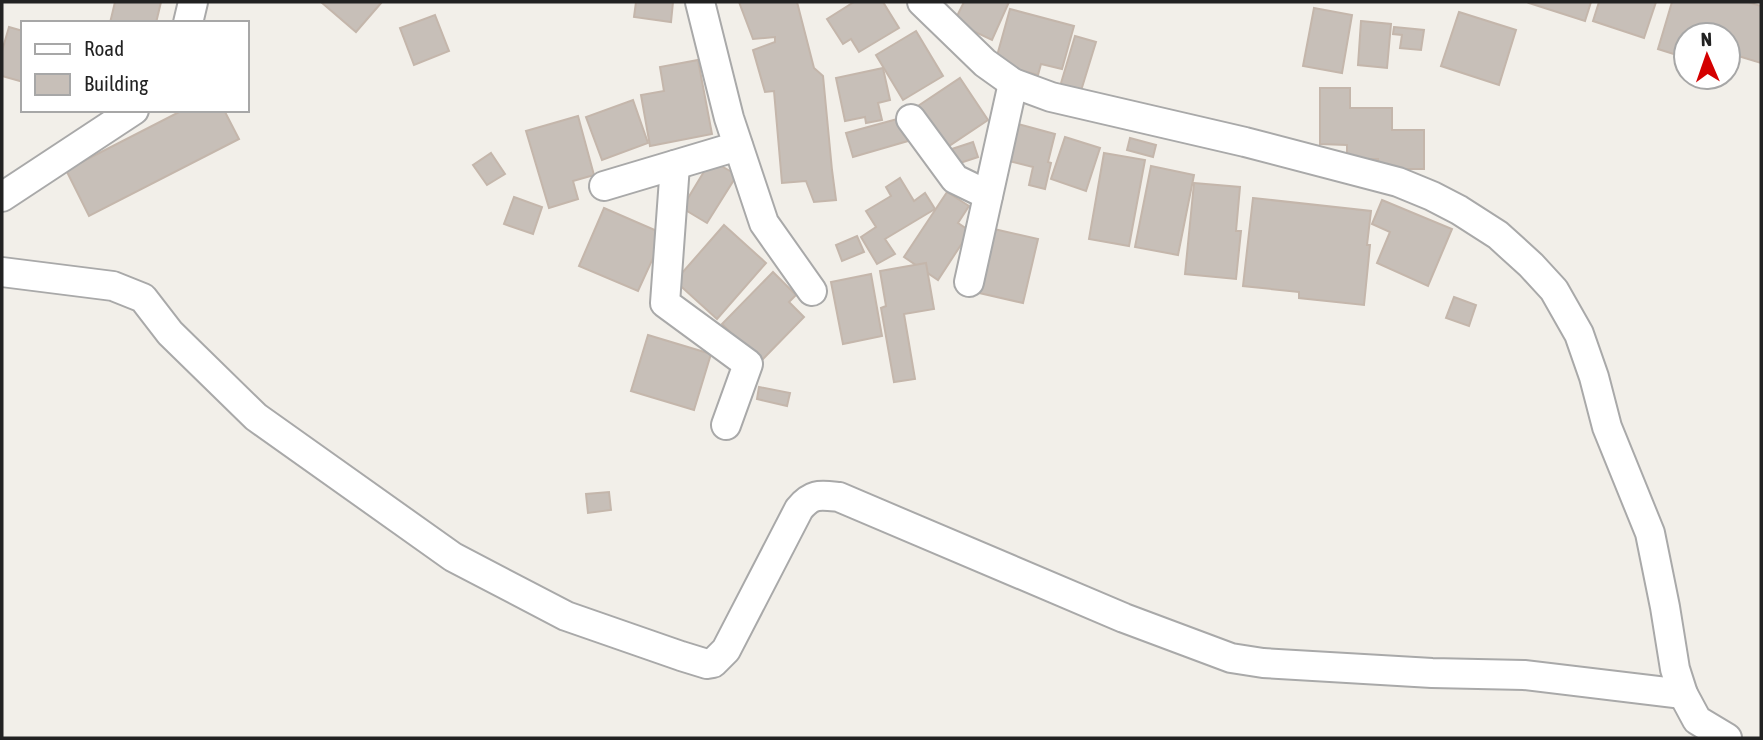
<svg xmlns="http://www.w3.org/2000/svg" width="1763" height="740" viewBox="0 0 1763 740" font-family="'Asap Condensed',sans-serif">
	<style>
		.building { fill: #c7bfb8; stroke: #c4b6ab; stroke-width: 2 }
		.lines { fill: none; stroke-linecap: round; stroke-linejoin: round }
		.street-casing { stroke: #a9a9a9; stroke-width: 32 }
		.street { stroke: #fff; stroke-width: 28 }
	</style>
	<rect width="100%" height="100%" fill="#f2efe9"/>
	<g class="building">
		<polygon points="115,2 161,2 156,23 110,23"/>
		<polygon points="321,2 382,2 356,32"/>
		<polygon points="636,2 673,2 671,22 634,17"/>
		<polygon points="739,2 797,2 814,68 823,76 832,170 836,200 814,202 806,181 782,183 774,91 765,92 753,50 775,42 775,37 753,39"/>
		<polygon points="854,2 883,2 899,28 859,52 851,39 843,44 827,19"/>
		<polygon points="964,2 1009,2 992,40 954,22"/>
		<polygon points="1530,2 1591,2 1585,21 1529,3"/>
		<polygon points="1599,2 1656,2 1644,38 1593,21"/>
		<polygon points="1672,2 1748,2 1761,6 1761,63 1728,53 1728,35 1686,35 1686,58 1658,49"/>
		<polygon points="1314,8 1352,15 1342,73 1303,66"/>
		<polygon points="1010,9 1074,26 1062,69 1041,64 1038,75 995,63"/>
		<polygon points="1459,12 1516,30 1499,85 1441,66"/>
		<polygon points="435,15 449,51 414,65 400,28"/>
		<polygon points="1361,21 1391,24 1387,68 1358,65"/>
		<polygon points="9,27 23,31 23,82 2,76 2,51"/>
		<polygon points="1394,27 1424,30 1421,50 1400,48 1402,35 1393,34"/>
		<polygon points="916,31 943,76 903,100 876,55"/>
		<polygon points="1075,36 1096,42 1076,107 1056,100"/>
		<polygon points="698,60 712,134 650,146 641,95 664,91 660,67"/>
		<polygon points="883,68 890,100 878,103 882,120 866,123 865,117 845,121 836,78"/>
		<polygon points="960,78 988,120 940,152 912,110"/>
		<polygon points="1320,88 1350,88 1350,108 1392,108 1392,130 1424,130 1424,169 1378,169 1378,159 1347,159 1347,145 1320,144"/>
		<polygon points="633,100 648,143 602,160 586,117"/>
		<polygon points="183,110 224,110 239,139 89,216 66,170"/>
		<polygon points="578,116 594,175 573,181 578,199 549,208 526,131"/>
		<polygon points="901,118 908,141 853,157 846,133"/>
		<polygon points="1018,124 1055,134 1048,162 1051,163 1045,189 1029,185 1033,167 1009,161"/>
		<polygon points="1065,137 1100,148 1086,191 1051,179"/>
		<polygon points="1130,138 1156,145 1153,157 1127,150"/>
		<polygon points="973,142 978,157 957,164 952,149"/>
		<polygon points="491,153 505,174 487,185 473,165"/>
		<polygon points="1104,153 1145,160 1129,246 1089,239"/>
		<polygon points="711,160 737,175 707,223 682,208"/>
		<polygon points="1151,166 1194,175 1178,255 1135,247"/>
		<polygon points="900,178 914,201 925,193 935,209 885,239 895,254 877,264 861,237 876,227 866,211 891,196 886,187"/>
		<polygon points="1194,183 1240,187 1236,231 1241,231 1236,279 1185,274"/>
		<polygon points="947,192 969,206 958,223 970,231 938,280 904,257"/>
		<polygon points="514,197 542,207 533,234 504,224"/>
		<polygon points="1253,198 1371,211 1367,245 1370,245 1364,305 1299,298 1299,292 1243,286"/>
		<polygon points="1382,200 1452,229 1428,286 1377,263 1390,232 1372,224"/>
		<polygon points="604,208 664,234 638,291 579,266"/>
		<polygon points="724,225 766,263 717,319 675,281"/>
		<polygon points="994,229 1038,239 1023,303 979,293"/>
		<polygon points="857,236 864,252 842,261 836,245"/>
		<polygon points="926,263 934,309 904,314 915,379 894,382 881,308 886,306 880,271"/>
		<polygon points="773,272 796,295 789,302 804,317 760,362 722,324"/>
		<polygon points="871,274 882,336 843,344 831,282"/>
		<polygon points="1454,297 1476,305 1469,326 1446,318"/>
		<polygon points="648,335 711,354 694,410 631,391"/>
		<polygon points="759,387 790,393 787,406 757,399"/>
		<polygon points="609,492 611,510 588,513 586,494"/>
	</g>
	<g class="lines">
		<defs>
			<g id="street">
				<polyline points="700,2 729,118 764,223 812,291"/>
				<polyline points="922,2 985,63 1013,83 1051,97 1245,142 1398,182 1432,196 1459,210 1498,235 1531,265 1554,290 1579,334 1594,377 1607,427 1650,533 1665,607 1675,669 1683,694 1697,720 1727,738"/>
				<polyline points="188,23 193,2"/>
				<polyline points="911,119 955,179 988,195"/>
				<polyline points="675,165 665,303 748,364 726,425"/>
				<polyline points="604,186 738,146"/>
				<polyline points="2,197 134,110"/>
				<path d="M2,272l111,14 30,12 27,35 86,84 197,140 113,59 115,40 26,8 6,-1 13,-13 73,-141c13,-16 21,-14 40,-12l285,121 107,40 32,5 169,10 92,2 159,19"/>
				<polyline points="969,282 1013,83"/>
			</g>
		</defs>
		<use href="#street" class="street-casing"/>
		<use href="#street" class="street"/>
	</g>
	<rect width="1763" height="740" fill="none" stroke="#222222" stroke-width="7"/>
	<rect x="21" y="21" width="228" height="91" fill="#ffffff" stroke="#a7a7a7" stroke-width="2"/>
	<rect x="35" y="44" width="35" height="10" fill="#ffffff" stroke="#a7a7a7" stroke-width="2"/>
	<text x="84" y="56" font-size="21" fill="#222222">Road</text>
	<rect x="35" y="74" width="35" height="21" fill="#c7bfb8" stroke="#a7a7a7" stroke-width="2"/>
	<text x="84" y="91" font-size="21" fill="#222222">Building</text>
	<g transform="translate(1707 56) rotate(358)"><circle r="33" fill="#ffffff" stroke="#a7a7a7" stroke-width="2"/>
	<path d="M0-5L12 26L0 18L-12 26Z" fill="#d40000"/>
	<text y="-10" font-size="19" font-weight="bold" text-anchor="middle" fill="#222222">N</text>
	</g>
</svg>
